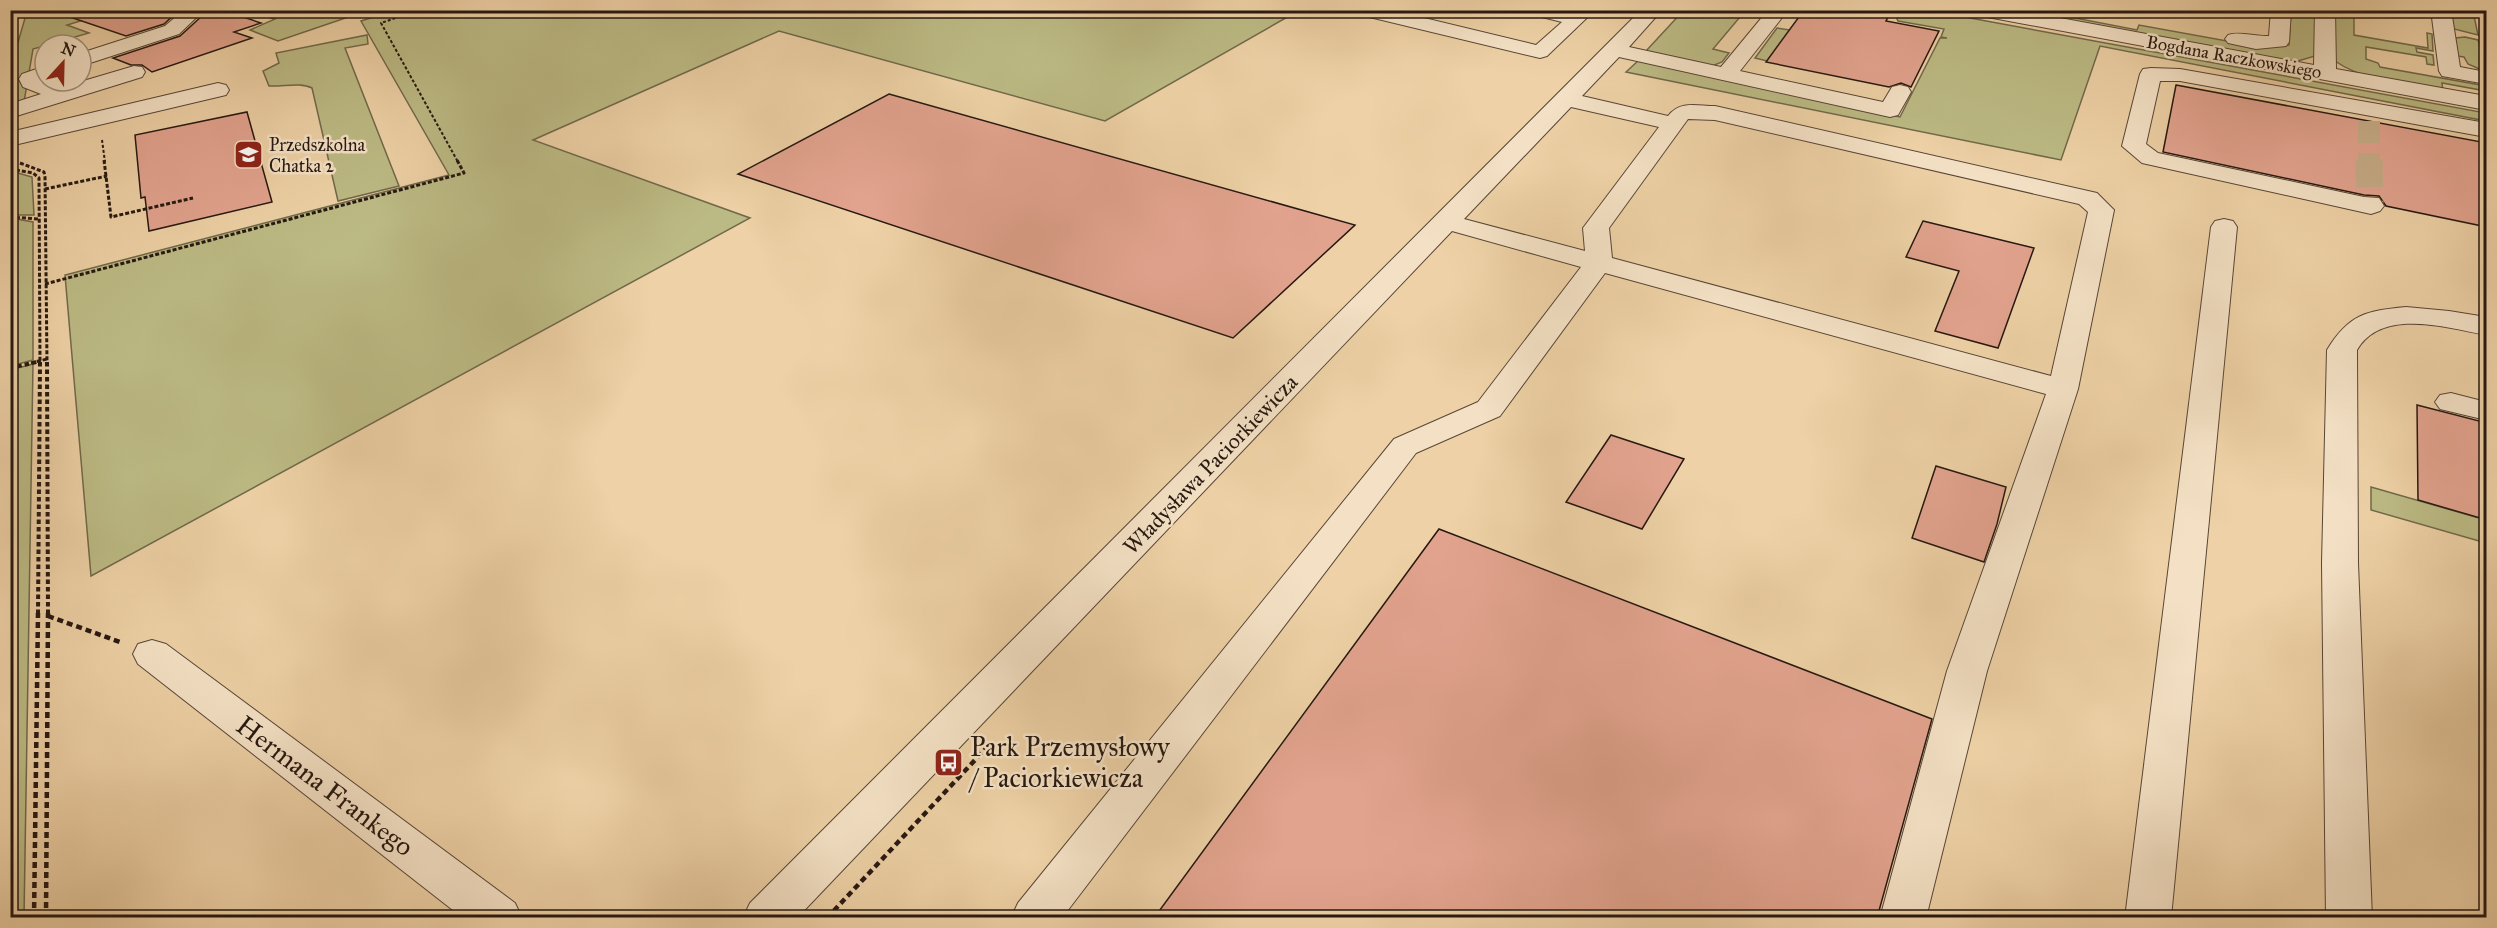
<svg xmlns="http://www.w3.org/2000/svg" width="2497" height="928" viewBox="0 0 2497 928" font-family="'IM FELL Great Primer',serif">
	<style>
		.green { fill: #bcba84; stroke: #71694a; stroke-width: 1.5 }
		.building { fill: #e2a38e; stroke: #261811; stroke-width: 1.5 }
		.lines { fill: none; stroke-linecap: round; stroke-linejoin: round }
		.minor-tunnel-far1 { stroke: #c6ac88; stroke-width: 22; stroke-dasharray: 22 10; stroke-linecap: butt }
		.minor-tunnel { stroke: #c6ac88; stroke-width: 27; stroke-dasharray: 27 14; stroke-linecap: butt }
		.minor-casing { stroke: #584636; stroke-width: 2 }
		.path-far3 { stroke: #261811; stroke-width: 2; stroke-dasharray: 3 2; stroke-linecap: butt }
		.path-far2 { stroke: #261811; stroke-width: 3; stroke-dasharray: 4 2; stroke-linecap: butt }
		.path-far1 { stroke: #261811; stroke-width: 4; stroke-dasharray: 4.5 3; stroke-linecap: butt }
		.path { stroke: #261811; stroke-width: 4.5; stroke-dasharray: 6 4; stroke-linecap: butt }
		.minor { fill: #f4e1c5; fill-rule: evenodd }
		.labels { text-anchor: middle; stroke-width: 5; stroke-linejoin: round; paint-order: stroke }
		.far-street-label { font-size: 18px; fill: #261811; stroke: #f4e1c5 }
		.far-poi-label { font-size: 18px; fill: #261811; stroke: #f4e1c5; text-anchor: start }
		.street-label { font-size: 22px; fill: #261811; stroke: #f4e1c5 }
		.near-poi-label { font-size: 27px; fill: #261811; stroke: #f4e1c5; text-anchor: start }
		.near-street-label { font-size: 27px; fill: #261811; stroke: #f4e1c5 }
	</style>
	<rect width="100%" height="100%" fill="#eed1a6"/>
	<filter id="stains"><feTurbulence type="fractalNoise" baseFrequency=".00333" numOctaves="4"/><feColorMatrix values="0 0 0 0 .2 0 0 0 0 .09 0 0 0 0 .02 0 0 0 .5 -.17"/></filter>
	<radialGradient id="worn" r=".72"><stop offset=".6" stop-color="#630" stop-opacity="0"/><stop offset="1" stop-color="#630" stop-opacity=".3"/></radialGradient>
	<g class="green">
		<polygon points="1269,10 1291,15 1105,121 779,31 533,140 750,218 91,576 65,275 449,175 361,21 396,10"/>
		<polygon points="27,11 113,11 67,25 89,33 33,49 24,102 11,105 11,67"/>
		<polygon points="242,11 366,11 278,41 250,30 275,19"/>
		<polygon points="1683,11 1745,11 1713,49 1729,53 1722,62 1712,66 1645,52"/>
		<polygon points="1886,11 1932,11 2486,113 2486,121 2100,46 2061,160 1626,72 1639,60 1900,117 1940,38 1947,38 1941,37 1944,29 1898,21 1897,19 1900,13"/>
		<polygon points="2027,11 2039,11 2137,30 2139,25 2260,47 2289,45 2291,11 2319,11 2315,56 2298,61 2283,61 2030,13"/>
		<path d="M2331,11h23v24l74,13 -1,-15 5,1 1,17 -17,-3 1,4 16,3 1,10 -7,-1 -1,-7 -60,-10v12l12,4 2,4 106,19v5l-44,-8 1,8c-34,-7 -78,-9 -108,-30z"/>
		<polygon points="2450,11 2473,11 2478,35 2454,29"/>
		<polygon points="1777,28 1790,30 1767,61 1755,58"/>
		<path d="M367,35l1,9 -23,4 54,138 -61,15 -26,-113c-12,-6 -29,-1 -43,-2l-6,-15 16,-8 -3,-10z"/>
		<polygon points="2465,37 2478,40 2482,54 2486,55 2486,72 2468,64 2464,57 2457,56 2455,38"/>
		<polygon points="11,171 32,177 34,215 11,215"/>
		<polygon points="11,218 33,222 33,360 11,366"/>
		<polygon points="33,364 24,917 11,918 10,370"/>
		<polygon points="2371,487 2486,520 2486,543 2371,510"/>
	</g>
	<g class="building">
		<polygon points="65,10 175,10 176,13 164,24 126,36 64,15"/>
		<polygon points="202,10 222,10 261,23 234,32 252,38 152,72 142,65 131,65 113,58 180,36 203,15"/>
		<polygon points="1804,10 1892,10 1886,21 1939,31 1911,87 1901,83 1889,87 1766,62"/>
		<polygon points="2176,85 2487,143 2487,227 2386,206 2379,196 2364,195 2163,152"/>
		<polygon points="889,94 1355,225 1233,338 738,174"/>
		<polygon points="247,112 272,202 149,231 145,197 141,198 135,135"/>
		<polygon points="1923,221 2034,248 1998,348 1935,331 1959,271 1906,257"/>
		<polygon points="2417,405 2487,423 2487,520 2418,500"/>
		<polygon points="1611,435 1684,459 1642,529 1566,502"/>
		<polygon points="1936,466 2006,487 1997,524 1984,562 1912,538"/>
		<polygon points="1439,529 1932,719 1877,918 1154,918"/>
	</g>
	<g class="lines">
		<polyline class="minor-tunnel-far1" points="2369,121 2369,162"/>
		<polyline class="minor-tunnel" points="2369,160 2370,203"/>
		<defs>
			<g id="minor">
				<polygon points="177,10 199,10 201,13 179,34 81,66 81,53 165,26 179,14"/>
				<polygon points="1355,10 1391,10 1536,45 1562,22 1530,14 1528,10 1595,10 1547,56 1540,58 1357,14"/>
				<path d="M1641,10h21l-33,37 92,20 47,-57h20l-48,61 143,31 9,-15 8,-2 8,2 3,5 -13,23 -8,2 -271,-60 -37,39 86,20c12,-16 29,-10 47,-10l382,87 17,17 -36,179 -91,282 -61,247h-46l67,-247 99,-277 -441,-121 -105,143 -84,37 -354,465h-51l7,-15 376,-464 84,-37 103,-135 -129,-36 -655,687h-54l7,-15zM1571,107l88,20 -76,101 2,23 -121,-32zM1688,119l27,1 364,84 9,8 -37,164 -439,-118 -3,-30z"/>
				<polygon points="1973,10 2017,10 2314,65 2315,10 2335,10 2336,69 2486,96 2486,110 1982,16 1975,14"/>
				<path d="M2271,10h20l-2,32 -3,4 -30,3 -28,-6 -3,-4 3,-4c13,-4 27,2 41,1z"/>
				<polygon points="2431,10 2451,10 2460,67 2486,72 2486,84 2442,76 2439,71"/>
				<polygon points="45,66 45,81 63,87 134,66 142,67 145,72 142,77 10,118 10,104 41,94 23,87 19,79 22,74"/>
				<polygon points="2151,68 2180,69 2486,123 2486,137 2180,81 2160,81 2146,144 2158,153 2364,197 2379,198 2384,206 2380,211 2371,214 2142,163 2122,146 2140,74 2143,69"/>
				<polygon points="218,83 226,85 229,90 226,95 10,146 10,132"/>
				<polygon points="2224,219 2233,221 2237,227 2171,918 2125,918 2211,227 2215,221"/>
				<path d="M2406,307l43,4 37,6v18c-39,-7 -104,-28 -129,15l1,213 14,355h-46l-4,-355 5,-213c22,-36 39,-39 79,-43z"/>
				<polygon points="2451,393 2486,402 2486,420 2440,409 2435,402 2440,395"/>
				<polygon points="152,640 166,644 515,903 522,918 463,918 138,664 133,654 138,644"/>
			</g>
		</defs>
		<use href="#minor" class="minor-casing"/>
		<g class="path-far3">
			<polyline points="419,10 381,23 458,162"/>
			<polyline points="1938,10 1958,14"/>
			<polyline points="102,140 105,162"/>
		</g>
		<g class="path-far2">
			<polyline points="104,160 111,217 193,198"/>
			<polyline points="20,163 44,172 45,177 47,363"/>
			<polyline points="10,169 33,173 39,178 40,363"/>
			<polyline points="45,189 107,176"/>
			<polyline points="10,217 39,219"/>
			<polyline points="45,284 464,173 457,160"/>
			<polyline points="31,363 47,359"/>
		</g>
		<g class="path-far1">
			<polyline points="47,362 48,614"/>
			<polyline points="10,368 37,362"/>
			<polyline points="38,614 40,362"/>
		</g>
		<g class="path">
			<polyline points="48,616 120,642"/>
			<polyline points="34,918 38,613"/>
			<polyline points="46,918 48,613"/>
			<polyline points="827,918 991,743"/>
		</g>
		<use href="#minor" class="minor"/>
	</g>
	<defs>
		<symbol id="school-square" viewBox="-11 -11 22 22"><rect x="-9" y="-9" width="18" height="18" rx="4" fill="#8f2418" stroke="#f4e1c5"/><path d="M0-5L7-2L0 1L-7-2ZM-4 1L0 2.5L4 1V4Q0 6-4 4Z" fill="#fff"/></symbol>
		<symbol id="bus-square" viewBox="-11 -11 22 22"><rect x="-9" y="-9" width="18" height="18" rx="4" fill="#8f2418" stroke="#f4e1c5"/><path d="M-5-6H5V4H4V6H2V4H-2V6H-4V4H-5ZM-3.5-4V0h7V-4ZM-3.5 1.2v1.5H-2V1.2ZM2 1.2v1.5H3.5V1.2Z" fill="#fff"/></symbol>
	</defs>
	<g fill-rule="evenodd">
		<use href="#school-square" x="232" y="138" width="33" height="33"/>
		<use href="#bus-square" x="932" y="746" width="33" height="33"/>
	</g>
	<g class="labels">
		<g class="far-street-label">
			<text transform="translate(2234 57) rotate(10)" y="6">Bogdana Raczkowskiego</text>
		</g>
		<g class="far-poi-label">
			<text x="269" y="151">Przedszkolna<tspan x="269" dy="21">Chatka 2</tspan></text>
		</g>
		<g class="street-label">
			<text transform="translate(1210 464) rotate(-46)" y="8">Władysława Paciorkiewicza</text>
		</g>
		<g class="near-poi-label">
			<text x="970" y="756">Park Przemysłowy<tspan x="970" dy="31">/ Paciorkiewicza</tspan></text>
		</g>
		<g class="near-street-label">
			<text transform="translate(325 786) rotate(37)" y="9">Hermana Frankego</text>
		</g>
	</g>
	<rect width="2497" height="928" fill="none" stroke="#eed1a6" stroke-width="36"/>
	<rect x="12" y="12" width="2473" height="904" fill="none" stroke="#261811" stroke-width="3"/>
	<rect x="18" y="18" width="2461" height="892" fill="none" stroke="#261811" stroke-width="1.5"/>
	<g transform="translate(63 63) rotate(22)"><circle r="28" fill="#f4e1c5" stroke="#a2917d" stroke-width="1.5"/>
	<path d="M0-4.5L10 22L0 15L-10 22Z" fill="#8f2418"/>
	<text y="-9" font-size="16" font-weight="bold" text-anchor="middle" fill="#261811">N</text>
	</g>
	<rect width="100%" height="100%" filter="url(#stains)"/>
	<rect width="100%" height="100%" fill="url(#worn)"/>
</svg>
